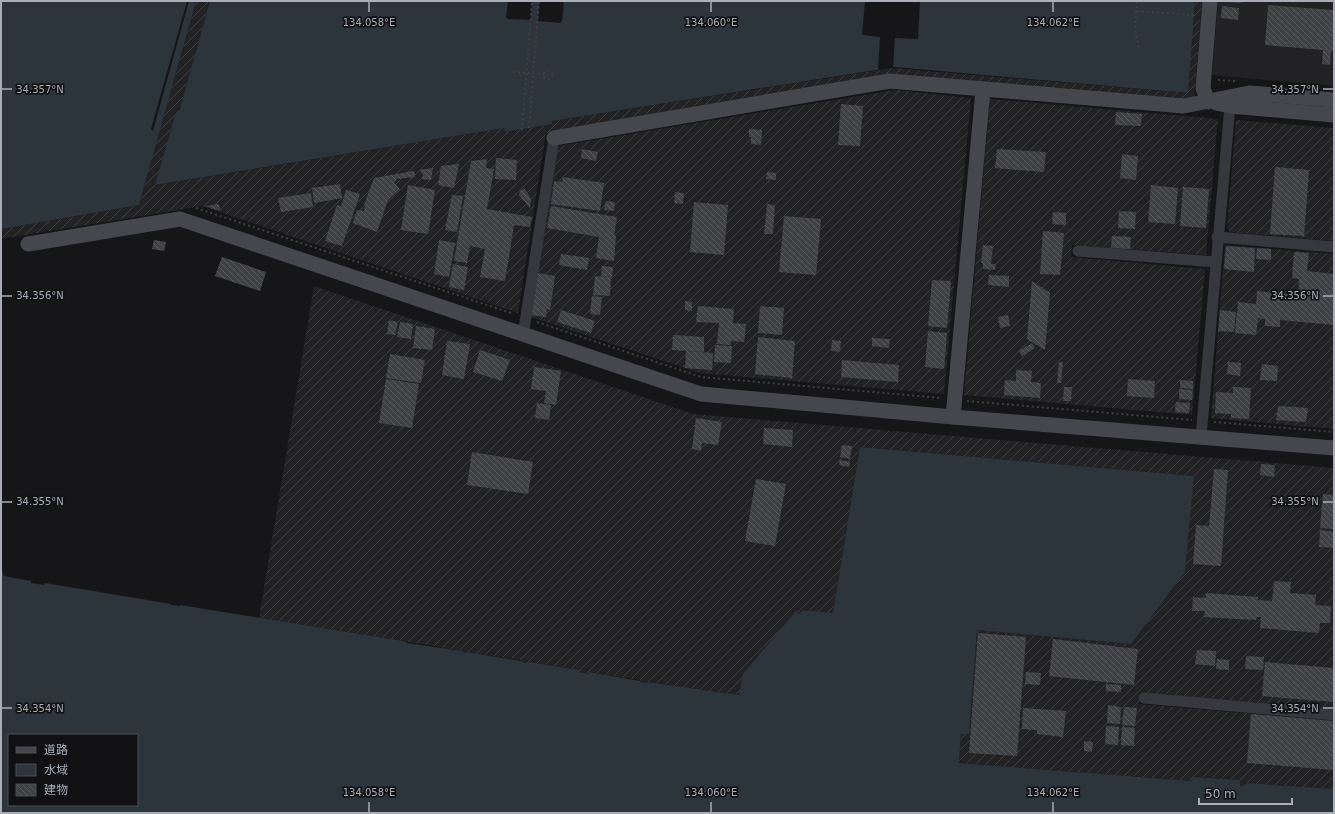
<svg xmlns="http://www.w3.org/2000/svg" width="1335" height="814" viewBox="0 0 1335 814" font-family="'DejaVu Sans','Noto Sans JP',sans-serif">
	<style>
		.built { fill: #222225 }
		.industrial { fill: url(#industrial-furrows) }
		.water { fill: #2c353c; fill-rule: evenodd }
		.pier { fill: #161618 }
		.building { fill: url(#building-back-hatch) }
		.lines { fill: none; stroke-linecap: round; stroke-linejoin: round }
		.path { stroke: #3d3f44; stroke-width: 2; stroke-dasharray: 2 3; stroke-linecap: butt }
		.street { stroke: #37383d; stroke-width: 11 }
		.secondary { stroke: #45474d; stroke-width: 15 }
		.ticks { fill: none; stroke: #a8adb8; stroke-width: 1.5 }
		.ticks-label { font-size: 10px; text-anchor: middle; fill: #a8adb8; stroke: #111113; stroke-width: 3.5; stroke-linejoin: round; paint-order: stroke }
	</style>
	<defs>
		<pattern id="industrial-furrows" width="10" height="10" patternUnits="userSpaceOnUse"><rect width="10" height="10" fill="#222225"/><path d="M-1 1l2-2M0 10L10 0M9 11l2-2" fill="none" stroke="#3f3f43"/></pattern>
		<pattern id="building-back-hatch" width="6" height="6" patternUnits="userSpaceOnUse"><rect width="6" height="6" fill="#404145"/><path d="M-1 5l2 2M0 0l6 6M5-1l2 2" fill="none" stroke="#595a5e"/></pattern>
	</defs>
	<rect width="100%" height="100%" fill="#161618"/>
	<polygon class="built" points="1218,1 1334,1 1334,86 1212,75"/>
	<g class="industrial">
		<polygon points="196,1 210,1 179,112 176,112 156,185 504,128 505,132 552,124 551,121 893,68 1187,93 1195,1 1202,1 1194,101 892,76 546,133 518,313 202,206 1,239 1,229 139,205"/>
		<polygon points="895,90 971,98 944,394 700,373 531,317 558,146"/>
		<polygon points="990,99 1218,119 1206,255 1072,245 1071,257 1205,269 1192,415 964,395"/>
		<polygon points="1236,120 1334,128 1334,241 1230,232 1227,228"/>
		<polygon points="1225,245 1334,254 1334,429 1211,418"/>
		<polygon points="314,286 693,414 1334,468 1334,709 1140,693 1139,704 1334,721 1334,789 1246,783 1245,786 1240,786 1240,780 1193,777 1193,781 959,763 961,734 969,734 977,630 1131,644 1185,572 1194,476 860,447 833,614 803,610 799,614 796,611 740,695 648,682 647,683 640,682 640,680 590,672 589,674 579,672 579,670 529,662 528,663 521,662 521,660 466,652 466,653 461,651 434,646 259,618"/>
	</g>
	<g class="water">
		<polygon points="1,1 196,1 139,205 1,229"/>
		<polygon points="210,1 1195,1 1188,93 895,67 552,121 552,124 505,132 504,128 155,185 176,112 179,112"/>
		<path d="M860,447l334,29 -9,96 -54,72 -154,-14 -8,104h-8l-2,29 233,18 1,-4 47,3v6h5l1,-3 88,6v24h-1333v-245l3,8 27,5v2l13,2 1,-2 126,21v1l9,1v-1l217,35 10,2v1l55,8 3,2 1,-1 55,9v1l7,1 1,-1 50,8v2l10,2v-2l51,9v1l7,1 1,-1 91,13 4,-21 53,-63 3,3 4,-4 30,3zM9,735h128v70h-128z"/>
	</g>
	<g class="pier">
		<polygon points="187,1 189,1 153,131 151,129"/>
		<polygon points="508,1 532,1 531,20 508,19 506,17"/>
		<polygon points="539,1 564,1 562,21 560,23 538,21"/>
		<polygon points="865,1 920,1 918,39 895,38 893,68 878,70 880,37 862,35"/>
	</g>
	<g class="building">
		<polygon points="1226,1 1241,1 1241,3 1226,2"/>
		<polygon points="1268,5 1334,10 1334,51 1331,51 1330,65 1322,64 1323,50 1265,45"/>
		<polygon points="1222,6 1239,8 1238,20 1221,18"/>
		<polygon points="841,104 863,106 860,146 838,145"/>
		<polygon points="1116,112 1142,114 1141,126 1115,125"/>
		<polygon points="749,129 762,130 761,145 751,144 751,137 749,137"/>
		<polygon points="582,149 598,152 596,161 581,158"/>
		<polygon points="997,149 1046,152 1044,172 995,168"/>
		<polygon points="1122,154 1138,156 1136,180 1120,178"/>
		<polygon points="496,158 517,160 516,180 495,179"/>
		<polygon points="487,159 486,168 494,169 487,209 532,217 530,227 514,225 505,281 480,277 485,249 470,246 467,263 454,261 471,161"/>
		<polygon points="459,164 454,188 438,185 441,166"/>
		<polygon points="1275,167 1309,170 1304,236 1270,234"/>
		<polygon points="433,168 431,180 422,179 423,175 419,170"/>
		<polygon points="414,171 415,177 397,179 394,183 400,189 388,200 377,232 353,223 357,210 364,211 365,206 364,205 374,178"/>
		<polygon points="767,172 776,173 776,180 766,179"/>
		<polygon points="563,177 604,183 600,211 551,204 554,181 562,182"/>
		<polygon points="340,184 342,198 314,203 312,188"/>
		<polygon points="408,185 435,190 428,234 401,230"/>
		<polygon points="1151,185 1178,188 1175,224 1148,222"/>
		<polygon points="1183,187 1209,189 1206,228 1180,226"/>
		<polygon points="524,188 531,199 530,208 519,195 520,191"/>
		<polygon points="346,190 360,194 342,246 325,241 337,205 341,206"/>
		<polygon points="675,192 684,193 683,204 674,203"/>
		<polygon points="311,193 313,207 281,212 278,198"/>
		<polygon points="452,195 463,196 457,232 445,230"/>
		<polygon points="606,201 615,202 614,211 604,210"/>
		<polygon points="694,202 728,205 724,255 690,252"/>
		<polygon points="219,204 220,211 205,206"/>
		<polygon points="767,204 775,205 773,234 764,234"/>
		<polygon points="551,206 617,217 614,236 616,236 614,261 596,258 599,237 547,228"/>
		<polygon points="1119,211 1136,212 1135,229 1118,228"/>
		<polygon points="1053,212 1066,213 1066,225 1052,224"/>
		<polygon points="784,216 821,219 816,275 779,272"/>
		<polygon points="1043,231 1064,233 1060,275 1040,274"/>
		<polygon points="1112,236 1131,237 1130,249 1111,248"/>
		<polygon points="154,240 166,242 164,251 152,249"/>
		<polygon points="439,240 455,243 449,277 434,274"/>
		<polygon points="983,245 993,246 991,264 996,264 995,270 983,269 983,263 981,263"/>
		<polygon points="1226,246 1255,248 1254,272 1224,269"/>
		<polygon points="1257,248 1271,249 1271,260 1256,259"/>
		<polygon points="1294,252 1309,253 1307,271 1334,274 1334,325 1280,320 1280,327 1265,326 1265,319 1258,318 1256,335 1235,333 1238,302 1256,304 1257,291 1298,295 1299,279 1292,278"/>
		<polygon points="561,254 589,258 587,270 559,265"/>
		<polygon points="222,257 266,272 260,291 215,276"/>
		<polygon points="453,264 468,267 464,290 449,287"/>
		<polygon points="602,266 613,267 612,277 601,276"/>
		<polygon points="538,273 555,276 550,310 547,309 546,317 531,315"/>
		<polygon points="989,275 1009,276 1009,287 988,285"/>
		<polygon points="595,276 611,277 610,296 593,295"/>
		<polygon points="932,280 951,281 947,328 928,326"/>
		<polygon points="1032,281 1050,293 1045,350 1027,339"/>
		<polygon points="592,296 602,297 600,315 590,314"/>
		<polygon points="685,301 692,302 692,311 685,310"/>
		<polygon points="698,306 734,309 733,323 746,324 744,342 731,341 731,345 717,344 719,323 696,322"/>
		<polygon points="760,306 784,308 782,335 758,333"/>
		<polygon points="561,310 595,321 591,333 557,322"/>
		<polygon points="1220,310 1236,312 1234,332 1218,331"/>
		<polygon points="1008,315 1010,326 1000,328 998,317"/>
		<polygon points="389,320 398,322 395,335 387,334"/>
		<polygon points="400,322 413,324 411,339 397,337"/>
		<polygon points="416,326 435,329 432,350 413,348"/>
		<polygon points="928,331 947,333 944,369 925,367"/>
		<polygon points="673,335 704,337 704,352 672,350"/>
		<polygon points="758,337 795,341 792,378 755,374"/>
		<polygon points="872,338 890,339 889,348 872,346"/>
		<polygon points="832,340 841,341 840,352 831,351"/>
		<polygon points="447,341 470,344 464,379 442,375"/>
		<polygon points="1032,343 1035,348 1022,356 1019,351"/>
		<polygon points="715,345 732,346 731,363 714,362"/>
		<polygon points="480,350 510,360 502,381 473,372"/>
		<polygon points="686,351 713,353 712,370 685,368"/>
		<polygon points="390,354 425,360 421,383 386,378"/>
		<polygon points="842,360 899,365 898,382 841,377"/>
		<polygon points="1059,362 1063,362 1061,383 1057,383"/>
		<polygon points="1228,362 1241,363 1240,376 1227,374"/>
		<polygon points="1262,364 1278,366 1277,381 1260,380"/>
		<polygon points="534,367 561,371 556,405 544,403 546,391 531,389"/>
		<polygon points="1016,370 1032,371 1031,382 1041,383 1040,398 1004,395 1005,380 1016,381"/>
		<polygon points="386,379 419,384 412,428 379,423"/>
		<polygon points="1128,379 1155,381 1154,398 1127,396"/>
		<polygon points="1180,380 1193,381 1193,389 1180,388"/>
		<polygon points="1064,387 1072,387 1071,401 1063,401"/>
		<polygon points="1233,387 1251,388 1249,419 1231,418 1231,414 1215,413 1216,392 1233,393"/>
		<polygon points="1179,389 1193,390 1192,400 1179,399"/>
		<polygon points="1176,402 1190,403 1189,413 1175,412"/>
		<polygon points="537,403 551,405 549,420 535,418"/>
		<polygon points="1278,406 1308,408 1306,422 1276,420"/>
		<polygon points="696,418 722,422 718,445 702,443 701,451 692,449"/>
		<polygon points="764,428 793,430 792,447 763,444"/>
		<polygon points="842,445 852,446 850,459 840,457"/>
		<polygon points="472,452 533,462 528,494 467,485"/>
		<polygon points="840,460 850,462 849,467 839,465"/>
		<polygon points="1261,464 1275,465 1274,477 1260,475"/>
		<polygon points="1214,469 1228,470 1221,566 1193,564 1196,525 1209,526"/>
		<polygon points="756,479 786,484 775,546 745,541"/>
		<polygon points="1323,494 1334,495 1334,529 1320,528"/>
		<polygon points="1320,530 1334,532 1334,548 1319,547"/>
		<polygon points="1274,581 1291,582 1290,593 1316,595 1315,605 1331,606 1330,623 1320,623 1319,633 1260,628 1261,617 1257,617 1256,620 1204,617 1205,611 1192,611 1193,597 1206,598 1206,593 1258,597 1258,600 1272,601"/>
		<polygon points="978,633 1026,637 1017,756 969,753"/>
		<polygon points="1053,639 1138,649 1134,685 1049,676"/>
		<polygon points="1197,650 1216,651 1215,666 1195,664"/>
		<polygon points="1246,656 1264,657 1263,670 1245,669"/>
		<polygon points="1217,659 1229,660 1229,670 1216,669"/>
		<polygon points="1265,662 1334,668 1334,702 1262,696"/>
		<polygon points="1026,672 1041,673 1040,685 1025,684"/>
		<polygon points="1106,684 1121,685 1121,692 1106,691"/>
		<polygon points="1108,705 1121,707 1120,724 1107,723"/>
		<polygon points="1124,707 1137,708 1135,726 1122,725"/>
		<polygon points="1023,708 1066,711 1063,737 1037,734 1037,730 1022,729"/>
		<polygon points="1251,714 1334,721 1334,762 1333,770 1247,763"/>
		<polygon points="1106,726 1119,727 1118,745 1105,744"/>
		<polygon points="1122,727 1135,728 1134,746 1121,745"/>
		<polygon points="1084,741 1093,742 1092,752 1084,751"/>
	</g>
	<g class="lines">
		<g class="path">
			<polyline points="1137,1 1135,27 1139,50"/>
			<polyline points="1137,11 1194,15"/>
			<circle cx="548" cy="75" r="4.5"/>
			<polyline points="513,72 544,74"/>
			<polyline points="1218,80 1235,81"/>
			<polyline points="529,128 539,1"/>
			<polyline points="522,130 532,1"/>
			<polyline points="196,208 514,314"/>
			<polyline points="537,322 701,377 941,398"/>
			<polyline points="967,401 1192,420"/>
			<polyline points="1214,422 1334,432"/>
		</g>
		<g class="street">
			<polyline points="1217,237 1334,247"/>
			<polyline points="1078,251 1215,262"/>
			<polyline points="523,335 554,138"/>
			<polyline points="1201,437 1230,106"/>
			<polyline points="1144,698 1334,715"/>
		</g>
		<g class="secondary">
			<polyline points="1208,102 1203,88 1210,1"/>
			<polyline points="1216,103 1230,106 1334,115"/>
			<polyline points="554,138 890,81 1184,106 1249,93 1334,100"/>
			<polyline points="28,244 180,219 701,394 953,417 1334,448"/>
			<polyline points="953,417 983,90"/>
		</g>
	</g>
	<path class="ticks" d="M369,2v10M711,2v10M1053,2v10M2,89h10M1323,89h10M2,296h10M1323,296h10M2,502h10M1323,502h10M2,708h10M1323,708h10M369,802v10M711,802v10M1053,802v10"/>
	<g class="ticks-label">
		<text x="369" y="26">134.058°E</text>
		<text x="711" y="26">134.060°E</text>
		<text x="1053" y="26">134.062°E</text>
		<text x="40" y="93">34.357°N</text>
		<text x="1295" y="93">34.357°N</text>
		<text x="40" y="299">34.356°N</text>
		<text x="1295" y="299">34.356°N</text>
		<text x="40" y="505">34.355°N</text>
		<text x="1295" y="505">34.355°N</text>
		<text x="40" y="712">34.354°N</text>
		<text x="1295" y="712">34.354°N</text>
		<text x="369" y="796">134.058°E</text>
		<text x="711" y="796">134.060°E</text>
		<text x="1053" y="796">134.062°E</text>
	</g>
	<rect width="1335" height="814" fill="none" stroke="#a8adb8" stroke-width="4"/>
	<rect x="8" y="734" width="130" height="72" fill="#111113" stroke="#4d4f55"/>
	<rect x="16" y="747" width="20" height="6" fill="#45474d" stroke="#4d4f55"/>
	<text x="44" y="754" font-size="12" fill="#a8adb8">道路</text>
	<rect x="16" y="764" width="20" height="12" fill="#2c353c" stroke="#4d4f55"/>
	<text x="44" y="774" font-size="12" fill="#a8adb8">水域</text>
	<rect x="16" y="784" width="20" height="12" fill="url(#building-back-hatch)" stroke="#4d4f55"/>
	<text x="44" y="794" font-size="12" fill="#a8adb8">建物</text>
	<path d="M1199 798v6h93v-6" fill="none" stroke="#a8adb8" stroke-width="2"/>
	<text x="1205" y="798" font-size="12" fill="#a8adb8" stroke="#111113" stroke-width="3" paint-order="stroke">50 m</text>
</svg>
